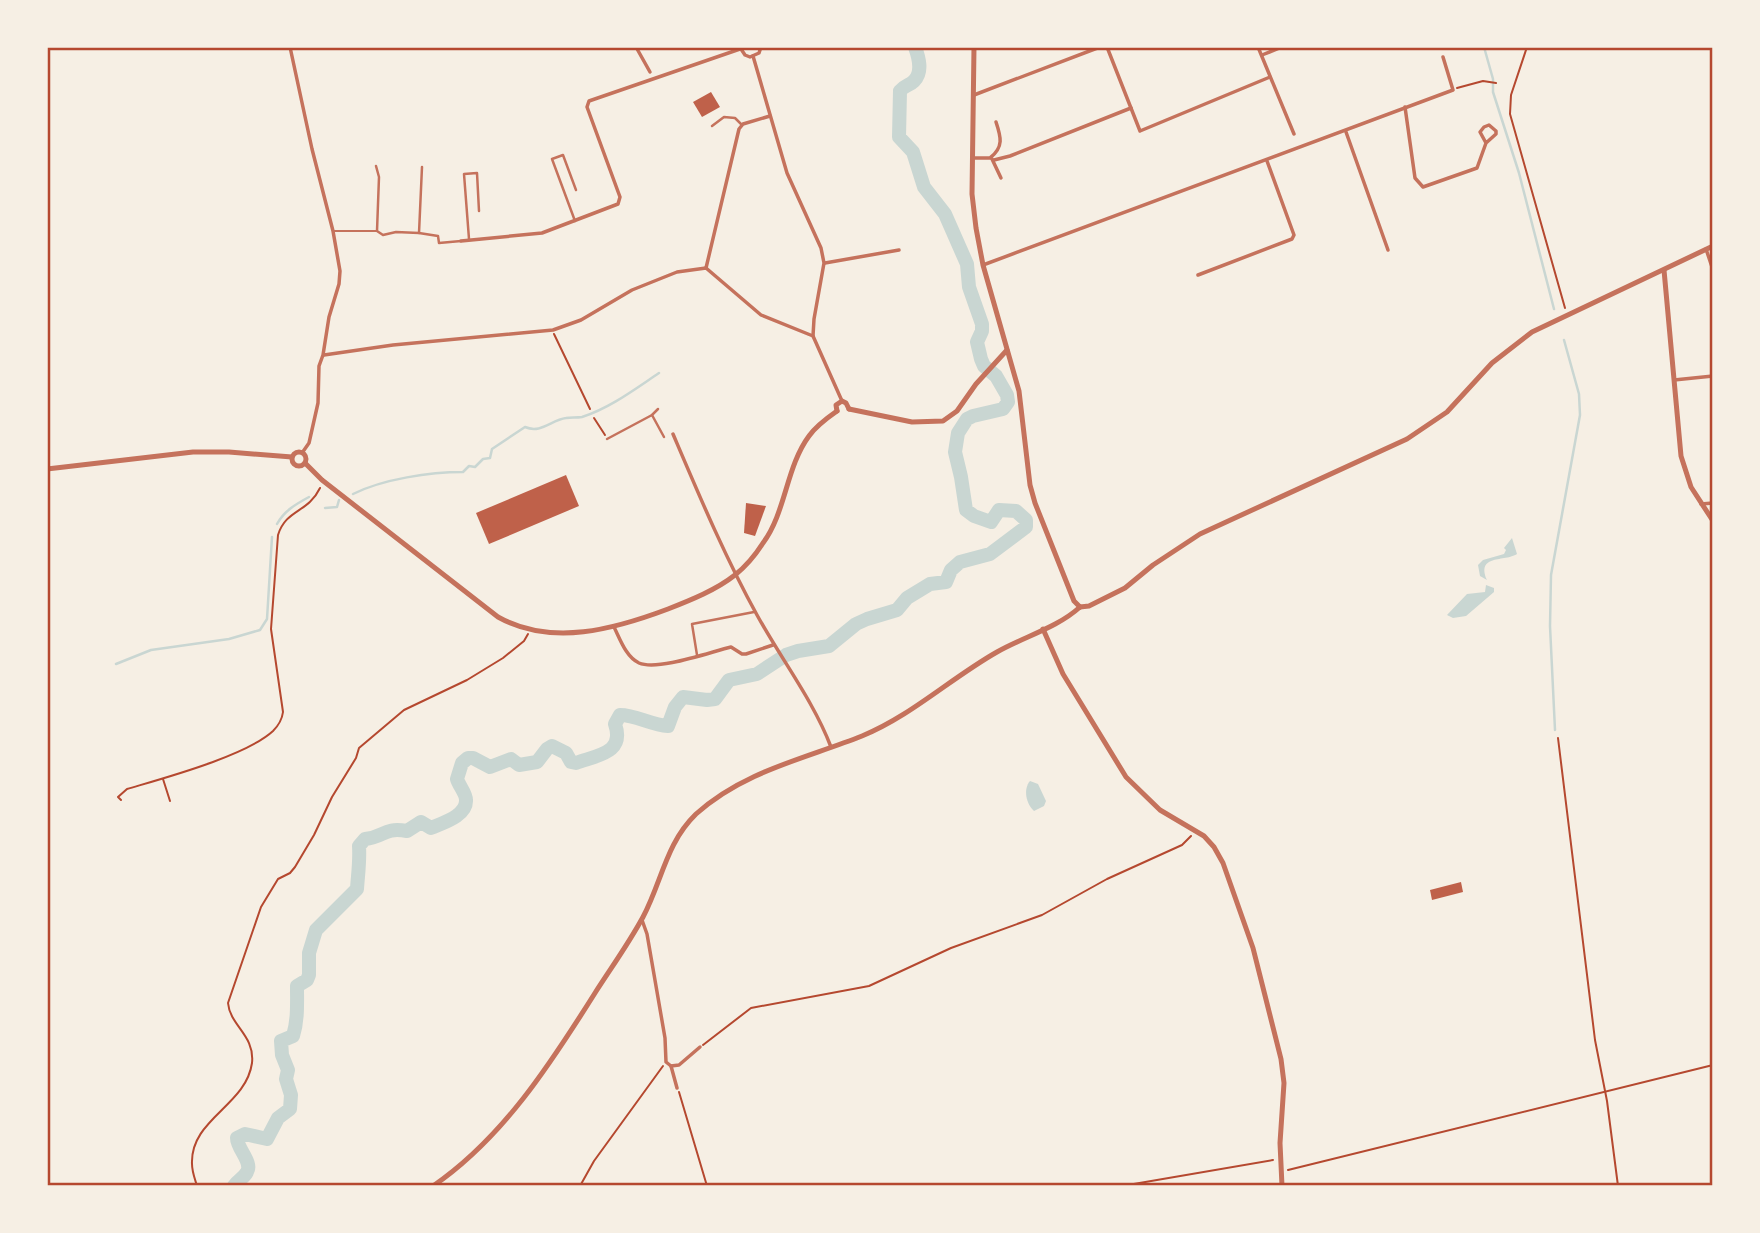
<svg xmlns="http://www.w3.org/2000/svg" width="1760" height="1233" viewBox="0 0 1760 1233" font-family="Overpass,sans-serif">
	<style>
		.water { fill: #c9d6d2 }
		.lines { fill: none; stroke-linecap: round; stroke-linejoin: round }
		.stream { stroke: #c9d6d2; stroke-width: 2.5 }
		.river { stroke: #c9d6d2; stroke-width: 14 }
		.building { fill: #bf614a }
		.path { stroke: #b5482f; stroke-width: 2 }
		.service { stroke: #c5725c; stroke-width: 2 }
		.pedestrian { stroke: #c5725c; stroke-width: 2.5 }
		.minor { stroke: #c5725c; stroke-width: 3.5 }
		.tertiary { stroke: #c5725c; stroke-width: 5 }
		.neatline { fill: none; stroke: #b5482f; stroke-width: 2.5 }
	</style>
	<rect width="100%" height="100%" fill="#f6efe4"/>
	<g class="water">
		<path d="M1512,538l5,16c-12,8 -41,0 -30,26l-7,-4 -2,-11 5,-5 21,-6 2,-4 -2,-2z"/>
		<polygon points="1486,585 1494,588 1494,592 1466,616 1453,618 1447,615 1467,594 1485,592"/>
		<path d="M1030,781l8,3 8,17 -2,5 -10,5c-8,-7 -11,-22 -4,-30z"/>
	</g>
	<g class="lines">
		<g class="stream">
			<polyline points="1484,47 1493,79 1493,92 1519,173 1554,309"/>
			<polyline points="896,118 901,117"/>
			<path d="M353,494c30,-15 77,-22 110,-22l6,-6 6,1 8,-8 7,-1 2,-9 33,-22c16,7 26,-7 41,-9 5,-1 10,0 16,-1 28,-9 53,-28 77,-44"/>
			<polyline points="325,508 337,507 339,500"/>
			<path d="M277,524c7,-13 19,-20 32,-27"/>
			<polyline points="116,664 151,650 229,639 260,630 267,619 272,537"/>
			<polyline points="1555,730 1550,626 1551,575 1580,415 1579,394 1564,340"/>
		</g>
		<path class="river" d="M234,1186c4,-6 10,-8 13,-14 6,-10 -10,-23 -10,-34l8,-4 22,5 11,-21 12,-9 1,-14 -5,-16 2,-9 -6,-15 -1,-14 12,-5c5,-16 4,-32 4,-50l10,-6 2,-5v-22l7,-23 41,-41c1,-15 3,-28 2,-43l6,-7c20,-2 18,-12 42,-8l14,-9 10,6c11,-5 36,-12 35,-28 0,-7 -7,-14 -9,-21l5,-16 6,-5h5l17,9 21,-8 8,6 18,-3 10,-13 5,-3 14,7 5,9 5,1c22,-8 49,-10 39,-39l5,-9c16,0 31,10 48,11l7,-19 8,-10 24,3 8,-1 14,-19 28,-6 29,-19 12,-4 31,-5 27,-22 11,-5 30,-9 10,-12 23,-14 16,-2 5,-12 9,-8 30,-8 36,-27v-7l-10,-9 -17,-1 -8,12 -17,-6 -8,-6 -5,-33 -6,-25 3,-19 9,-14 6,-3 30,-7 5,-7 -1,-7 -11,-19 -12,-10 -3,-7 -4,-17 5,-11v-7l-13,-37 -2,-23 -22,-50 -21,-27 -11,-35 -14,-15 1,-46c5,-6 9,-5 14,-10 9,-9 5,-23 1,-34"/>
	</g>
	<g class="building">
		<polygon points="711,92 720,107 702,117 693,102"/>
		<polygon points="566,475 579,506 489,544 476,513"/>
		<polygon points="746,503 766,506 755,536 744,533"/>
		<polygon points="1461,882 1463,892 1432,900 1430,890"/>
	</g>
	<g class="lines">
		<g class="path">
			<polyline points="1527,47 1511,95 1510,114 1565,308"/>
			<polyline points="1457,88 1483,81 1496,83"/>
			<polyline points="554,334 590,409"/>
			<polyline points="594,418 605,435"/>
			<polyline points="1558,738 1595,1040 1607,1101 1618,1186"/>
			<polyline points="163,779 170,801"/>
			<path d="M121,800l-3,-3 9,-8c37,-11 119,-33 146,-58 6,-6 9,-11 10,-19l-12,-83 7,-94c8,-26 30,-22 42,-47"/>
			<polyline points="703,1045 751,1008 869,986 951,948 1042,915 1107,879 1182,845 1191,836"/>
			<polyline points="679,1092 707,1186"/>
			<polyline points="1288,1170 1713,1065"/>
			<path d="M197,1186c-2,-7 -5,-14 -5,-22 -2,-45 54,-58 60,-101 3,-28 -22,-37 -24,-60l33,-96 17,-28 12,-6 5,-6 19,-32 18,-38 24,-39 3,-10 45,-38 63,-30 36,-22 21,-17 4,-7"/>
			<polyline points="580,1186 594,1161 663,1066"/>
			<polyline points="1122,1186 1273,1160"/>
		</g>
		<polyline class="service" points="334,231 377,231"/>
		<g class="pedestrian">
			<polyline points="712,126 724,117 735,118 742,125"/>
			<polyline points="376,166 379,177 377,231 383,235 396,232 419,233 422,167"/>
			<polyline points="575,221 552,159 563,155 576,190"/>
			<polyline points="419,233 438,236 439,243 461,241"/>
			<polyline points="469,239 464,174 477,173 479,211"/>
			<polyline points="652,415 658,409"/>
			<polyline points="607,439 652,415 664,437"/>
			<polyline points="697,655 692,624 754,612"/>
		</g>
		<g class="minor">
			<polyline points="290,47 312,149 333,231 340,271 339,284 329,317 323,355 319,366 318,403 309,443 302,453"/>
			<polyline points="636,47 650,72"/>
			<polyline points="1107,47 1140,131 1270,77"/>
			<polyline points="1258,47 1294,134"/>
			<polyline points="741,49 745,55 750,57 759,53 761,47"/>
			<polyline points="1262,55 1282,47"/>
			<polyline points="753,56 787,173 821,248 824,263 814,319 813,336 842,401"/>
			<polyline points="974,95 1100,47"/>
			<polyline points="1405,107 1415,178 1423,187 1477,168 1486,143 1496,134 1496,131 1489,125 1484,127 1480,132 1486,143"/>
			<polyline points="1346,132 1388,250"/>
			<path d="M973,158h17c14,-11 11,-21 6,-36"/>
			<polyline points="992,159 1001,178"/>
			<polyline points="994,160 1010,156 1131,108"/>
			<polyline points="461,241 542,233 618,204 620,197 587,107 589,101 740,49"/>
			<polyline points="1706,249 1713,270"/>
			<polyline points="825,263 899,250"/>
			<polyline points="983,265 1453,90 1443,57"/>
			<polyline points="706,268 739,129 743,124 770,116"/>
			<polyline points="706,268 761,315 813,336"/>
			<polyline points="1198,275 1292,239 1294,235 1267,161"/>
			<polyline points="324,355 393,345 553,330 581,320 632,290 677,272 706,268"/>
			<polyline points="1674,380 1713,376"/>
			<path d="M673,434c26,61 52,123 84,181 24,44 56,85 74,132"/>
			<polyline points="1701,504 1713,503"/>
			<path d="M614,627c6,12 12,30 25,36 19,8 71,-11 92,-16l11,7h4l27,-9"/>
			<polyline points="642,920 647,934 665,1038 666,1062 671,1066 677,1088"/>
			<polyline points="671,1066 679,1065 700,1047"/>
		</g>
		<g class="tertiary">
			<polyline points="974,47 972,194 976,228 983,265 1019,391 1030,485 1035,503 1074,601 1080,607"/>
			<polyline points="1664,270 1681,456 1691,487 1713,521"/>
			<polyline points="849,409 912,422 943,421 957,411 976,384 1007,350"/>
			<polyline points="837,411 836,405 842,401 846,403 849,409"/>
			<circle cx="299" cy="459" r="7"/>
			<path d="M305,463l17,17 176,137c54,30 117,12 170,-8 23,-9 48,-19 67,-34 10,-8 21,-21 28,-32 23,-31 23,-76 46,-107 7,-10 18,-18 28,-25"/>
			<polyline points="47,469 193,452 229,452 292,457"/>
			<polyline points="1080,607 1089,606 1125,588 1153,565 1200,534 1407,439 1447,412 1492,363 1532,332 1713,246"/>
			<polyline points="1043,629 1063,674 1126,777 1160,810 1204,836 1214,847 1223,863 1253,948 1281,1059 1284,1083 1280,1143 1282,1186"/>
			<path d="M433,1186c70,-48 118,-123 162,-193 16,-25 34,-50 48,-76 19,-36 23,-74 53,-103 48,-43 108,-55 166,-78 49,-20 89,-58 135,-84 26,-15 60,-24 83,-45"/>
		</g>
	</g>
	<rect width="1760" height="1233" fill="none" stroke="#f6efe4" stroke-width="98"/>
	<rect x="49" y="49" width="1662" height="1135" class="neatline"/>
</svg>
